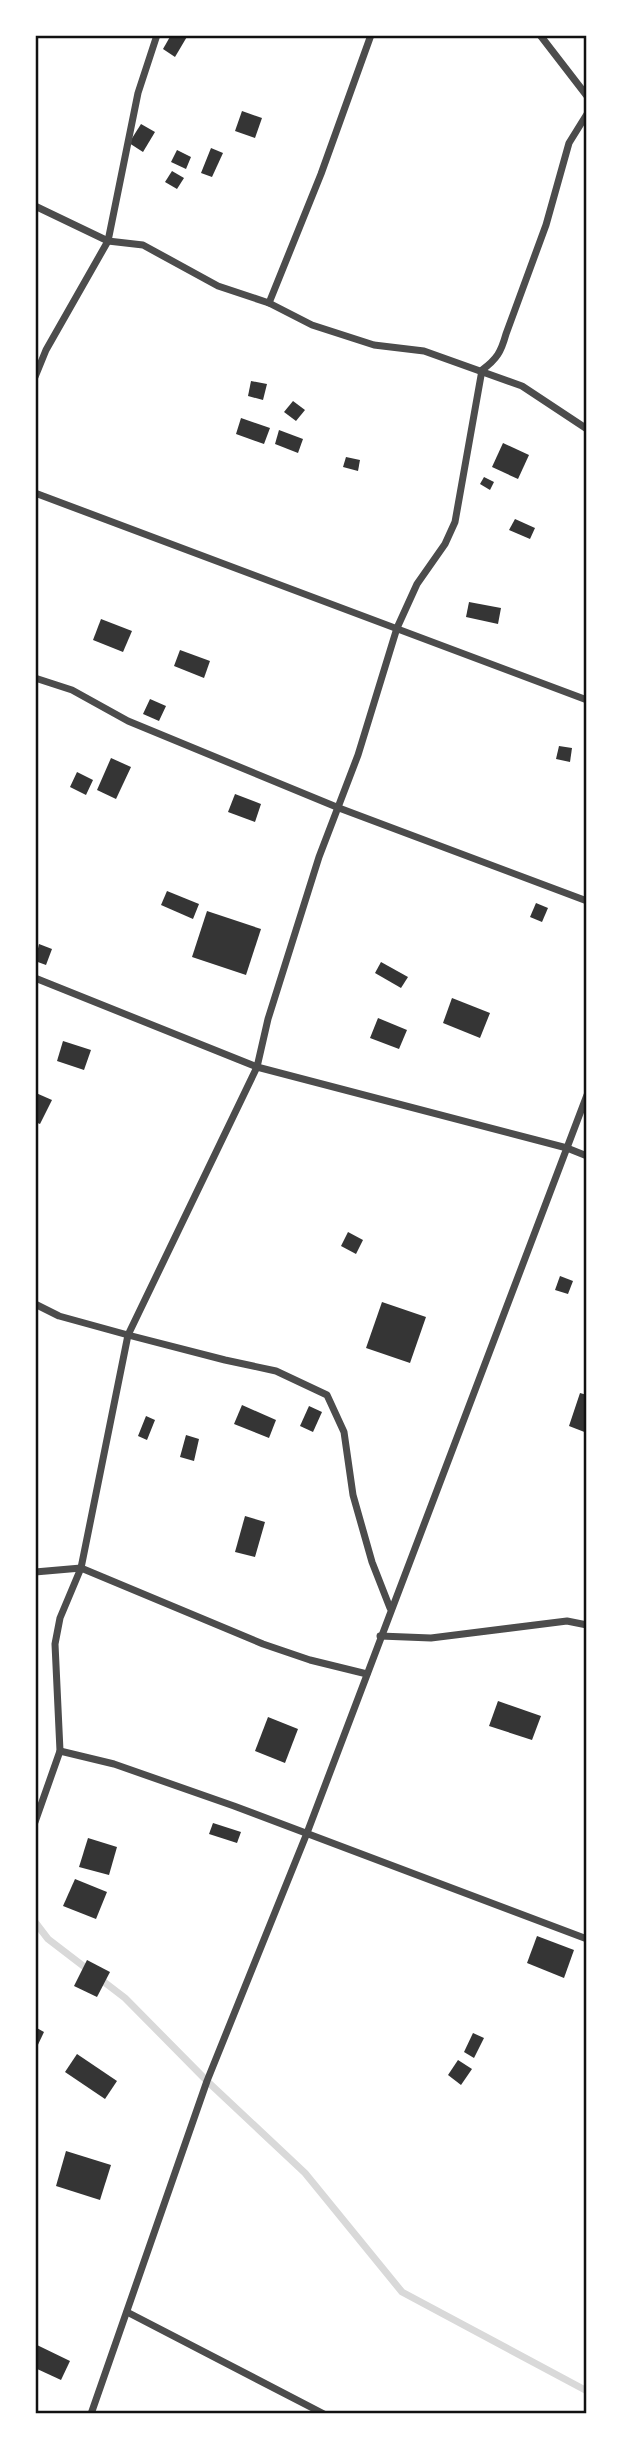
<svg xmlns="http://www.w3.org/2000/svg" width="622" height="2449" viewBox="0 0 622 2449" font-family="Ubuntu,sans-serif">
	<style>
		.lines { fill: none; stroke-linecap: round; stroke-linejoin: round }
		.stream { stroke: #d9d9d9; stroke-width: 7 }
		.building { fill: #353535 }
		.minor { stroke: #4c4c4c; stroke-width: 7 }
		.neatline { fill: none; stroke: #111; stroke-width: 2.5 }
	</style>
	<rect width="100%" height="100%" fill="#fff"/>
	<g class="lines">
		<polyline class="stream" points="35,1922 48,1939 125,1998 207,2081 305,2173 402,2292 587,2391"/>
	</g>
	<g class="building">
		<polygon points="171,35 188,35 175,57 163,49"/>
		<polygon points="242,111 262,118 255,138 235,131"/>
		<polygon points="141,124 155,132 143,152 129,143"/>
		<polygon points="211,148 223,153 212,177 201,173"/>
		<polygon points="177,150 191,157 186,169 171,162"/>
		<polygon points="172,171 184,178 177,189 165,182"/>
		<polygon points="251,381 267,384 263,400 248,396"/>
		<polygon points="293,401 305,410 296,421 284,412"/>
		<polygon points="241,418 270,428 264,444 236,434"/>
		<polygon points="279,430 303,439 298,453 275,444"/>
		<polygon points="503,443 529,455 518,479 492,467"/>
		<polygon points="346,457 360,460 358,471 343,467"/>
		<polygon points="484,477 494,482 490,490 480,484"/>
		<polygon points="515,519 535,528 530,539 509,530"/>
		<polygon points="469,602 501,608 498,624 466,617"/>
		<polygon points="101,619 132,631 123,652 93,640"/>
		<polygon points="180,650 210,661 204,678 174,666"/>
		<polygon points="150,699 166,706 159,721 143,714"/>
		<polygon points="559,746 572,748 570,762 556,759"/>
		<polygon points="111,758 131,767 116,799 97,790"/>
		<polygon points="77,772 93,780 86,795 70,787"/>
		<polygon points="235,794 261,804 255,822 228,812"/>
		<polygon points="167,891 199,904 193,919 161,905"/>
		<polygon points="536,903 548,908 542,922 530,917"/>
		<polygon points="207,911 261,929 246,975 192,957"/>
		<polygon points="39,944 52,949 46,965 35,961"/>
		<polygon points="381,962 408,977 401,988 375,973"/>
		<polygon points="452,998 490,1013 480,1038 443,1023"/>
		<polygon points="378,1018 407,1030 399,1049 370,1038"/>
		<polygon points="63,1041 91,1050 84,1070 57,1061"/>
		<polygon points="36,1093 52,1100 40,1124 35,1122"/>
		<polygon points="348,1232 363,1240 356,1254 341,1246"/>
		<polygon points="560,1276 573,1281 568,1294 555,1290"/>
		<polygon points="382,1302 426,1317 410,1363 366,1348"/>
		<polygon points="580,1393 587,1395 587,1433 569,1426"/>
		<polygon points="242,1405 276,1420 269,1438 234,1424"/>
		<polygon points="309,1406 322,1412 313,1432 300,1426"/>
		<polygon points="146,1416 155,1420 147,1440 138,1436"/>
		<polygon points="186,1435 199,1439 194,1461 180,1457"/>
		<polygon points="245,1516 265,1522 255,1557 235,1552"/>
		<polygon points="498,1701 541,1716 532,1740 489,1726"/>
		<polygon points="268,1717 298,1729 285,1763 255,1751"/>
		<polygon points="213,1823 241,1832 237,1843 209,1834"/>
		<polygon points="88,1838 117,1847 109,1875 79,1867"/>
		<polygon points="75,1879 107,1892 96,1919 63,1906"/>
		<polygon points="537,1936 574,1950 564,1978 527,1963"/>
		<polygon points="87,1960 110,1972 97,1997 74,1986"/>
		<polygon points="35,2027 44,2032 35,2051"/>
		<polygon points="473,2033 484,2038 474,2058 464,2052"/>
		<polygon points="77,2054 117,2081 105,2099 65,2072"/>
		<polygon points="458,2060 472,2069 461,2085 448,2075"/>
		<polygon points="66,2151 111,2165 100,2200 56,2186"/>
		<polygon points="37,2345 70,2361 61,2380 35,2368"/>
	</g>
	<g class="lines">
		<g class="minor">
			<polyline points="540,35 587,96"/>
			<polyline points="35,206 108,241 143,245 218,286 269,303 312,325 374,345 424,351 522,386 587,429"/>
			<polyline points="269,303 321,174 371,35"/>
			<polyline points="35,377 46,350 108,241 138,93 157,35"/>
			<polyline points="35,493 587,700"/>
			<polyline points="35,678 72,690 128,721 339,808 587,901"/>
			<polyline points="35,978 257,1067 567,1148 587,1156"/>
			<polyline points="35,1304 59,1316 128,1335 225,1360 276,1371 327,1395 344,1432 353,1495 372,1562 390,1608"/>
			<polyline points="35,1572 81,1568 263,1644 310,1660 367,1674"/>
			<polyline points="380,1636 431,1638 567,1621 587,1625"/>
			<polyline points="60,1751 114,1764 234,1806 587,1939"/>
			<path d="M35,1822l25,-71 -5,-107 5,-26 21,-50 47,-233 129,-268 11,-48 51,-162 39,-102 39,-127 20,-44 28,-40 10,-22 27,-152c15,-11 19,-18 24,-36l40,-109 23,-82 18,-29"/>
			<polyline points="127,2312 324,2414"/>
			<polyline points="91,2414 207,2081 307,1833 587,1095"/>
		</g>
	</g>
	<rect width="622" height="2449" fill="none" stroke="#ffffff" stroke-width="74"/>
	<rect x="37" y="37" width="548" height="2375" class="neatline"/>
</svg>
